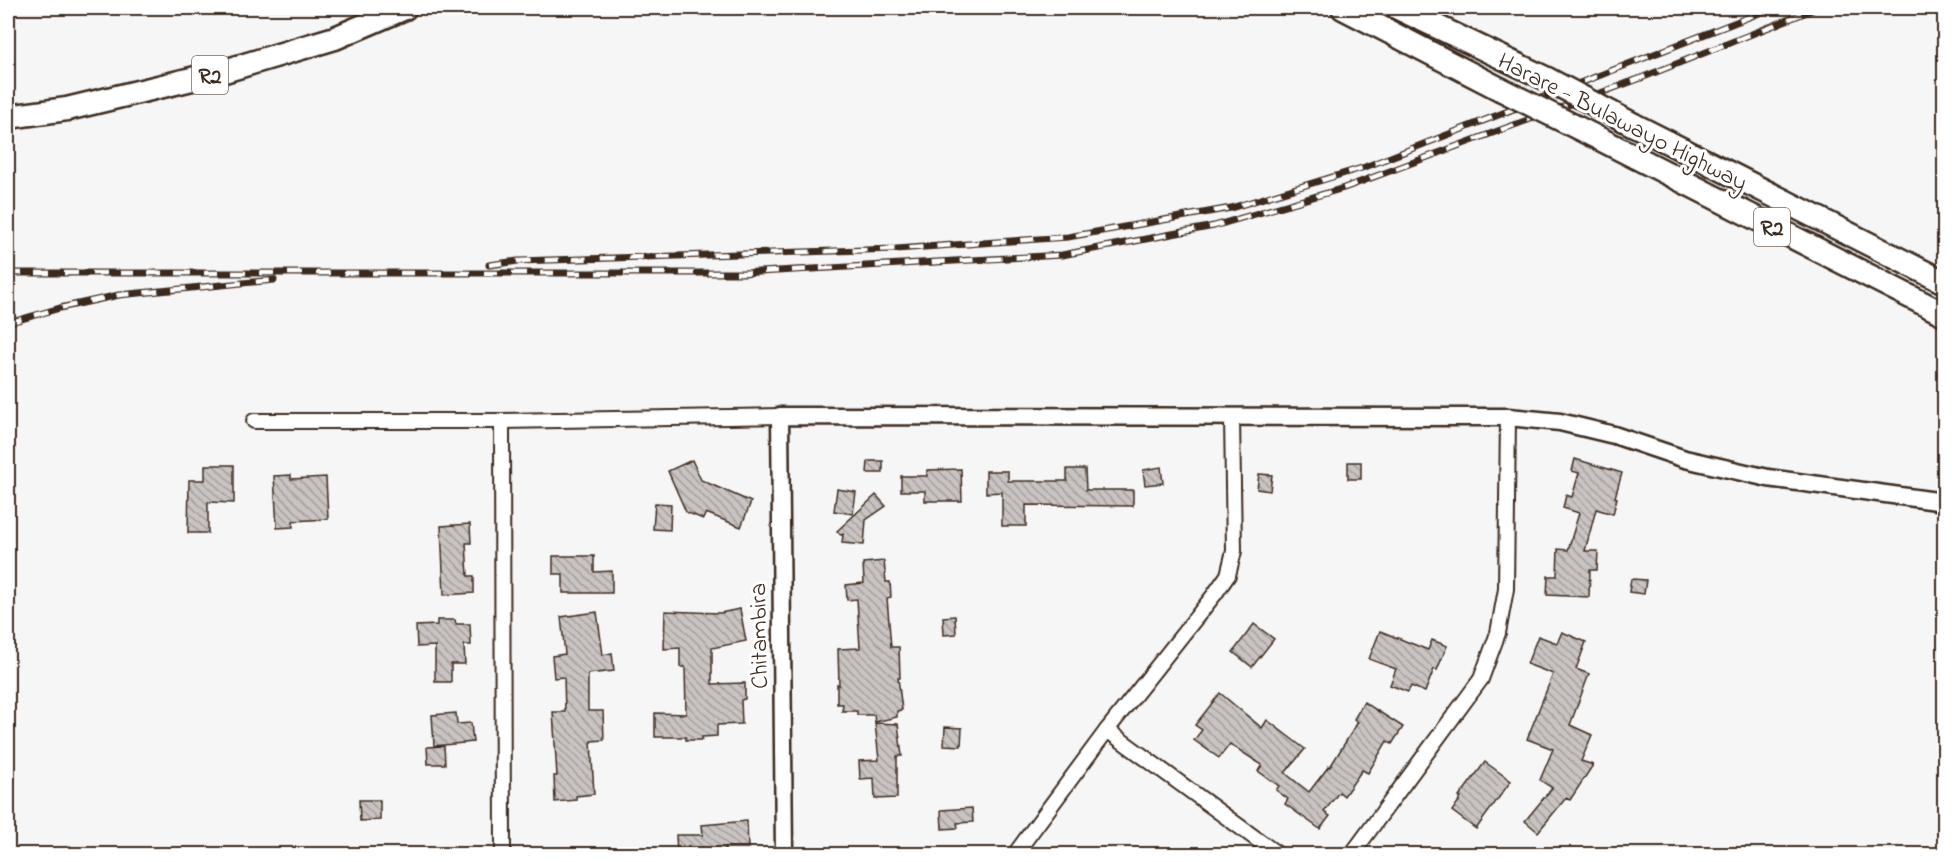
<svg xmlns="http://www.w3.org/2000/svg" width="1952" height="862" viewBox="0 0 1952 862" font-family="'Indie Flower',sans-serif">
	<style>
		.building { fill: url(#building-back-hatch); stroke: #3b2a1e; stroke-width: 1.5 }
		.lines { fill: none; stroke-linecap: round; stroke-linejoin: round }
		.minor-casing { stroke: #3b2a1e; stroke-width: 18 }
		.tertiary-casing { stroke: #3b2a1e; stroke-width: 21 }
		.trunk-casing { stroke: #3b2a1e; stroke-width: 27 }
		.minor { stroke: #fff; stroke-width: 14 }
		.tertiary { stroke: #fff; stroke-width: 16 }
		.trunk { stroke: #fff; stroke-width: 22 }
		.rail-casing { stroke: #3b2a1e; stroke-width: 7 }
		.rail { stroke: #fff; stroke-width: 4.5; stroke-dasharray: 14; stroke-linecap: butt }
		.trunk-bridge-casing { stroke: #3b2a1e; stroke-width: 27; stroke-linecap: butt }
		.trunk-bridge { stroke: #fff; stroke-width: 22 }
		.labels { text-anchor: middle; stroke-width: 6; stroke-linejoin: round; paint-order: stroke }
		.shield { fill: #fff; stroke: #766a62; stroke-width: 1.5 }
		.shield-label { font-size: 22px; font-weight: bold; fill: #3b2a1e }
		.street-label { font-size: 24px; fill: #3b2a1e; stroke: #fff }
	</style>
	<defs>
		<pattern id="building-back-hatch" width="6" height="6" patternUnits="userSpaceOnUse" patternTransform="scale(1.5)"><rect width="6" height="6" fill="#c9c3c1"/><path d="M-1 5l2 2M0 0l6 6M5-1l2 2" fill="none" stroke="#a49f9c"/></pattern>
	</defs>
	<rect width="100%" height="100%" fill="#f7f6f6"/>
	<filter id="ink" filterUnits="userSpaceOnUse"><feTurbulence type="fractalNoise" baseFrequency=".0167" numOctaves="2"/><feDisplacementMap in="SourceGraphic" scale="12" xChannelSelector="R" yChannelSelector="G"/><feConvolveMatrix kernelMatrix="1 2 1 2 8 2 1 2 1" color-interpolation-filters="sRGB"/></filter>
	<g filter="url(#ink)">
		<g class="building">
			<polygon points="1575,459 1622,473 1615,497 1617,498 1613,514 1596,509 1585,551 1598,551 1597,570 1590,570 1589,597 1547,595 1548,576 1557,576 1558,549 1568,550 1579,513 1563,508 1566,495 1572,497 1579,473 1572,471"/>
			<polygon points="692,460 701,480 751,502 741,527 706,513 703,519 686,512 668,471"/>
			<polygon points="868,461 883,461 883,473 867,473"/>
			<rect x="1348" y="462" width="13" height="17"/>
			<polygon points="205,465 234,465 234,503 208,502 208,533 188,533 189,480 205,480"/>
			<polygon points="1161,467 1163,483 1145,485 1143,470"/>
			<polygon points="961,469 962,501 925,501 925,491 901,491 901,476 927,476 927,470"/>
			<polygon points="1067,469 1085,469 1086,490 1133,490 1133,506 1026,505 1026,526 1002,526 1002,492 986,493 986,471 1008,471 1008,481 1067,481"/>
			<polygon points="1259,474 1272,475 1270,491 1257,489"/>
			<polygon points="291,475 291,479 326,477 328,519 293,521 293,527 277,528 274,476"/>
			<polygon points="837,489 856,492 853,514 834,511"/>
			<polygon points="876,495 886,506 866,520 864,545 842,543 843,534 841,535 837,531"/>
			<polygon points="655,503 671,504 670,530 653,529"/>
			<polygon points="470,524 471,543 466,543 468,576 474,576 474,593 444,595 441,526"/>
			<polygon points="553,556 594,556 594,572 612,571 612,593 563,593 563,574 553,574"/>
			<polygon points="884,561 886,582 890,582 891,597 887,598 891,647 899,647 900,678 898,678 902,710 897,711 897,717 875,722 874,715 857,715 857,711 842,711 843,704 837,704 837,684 839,685 838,649 860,648 857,599 847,600 846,585 864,583 863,563"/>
			<polygon points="1631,579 1646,580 1644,594 1629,592"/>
			<polygon points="740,609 746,641 712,648 712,684 745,683 745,699 741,700 742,724 717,725 717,736 702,737 702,740 686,740 686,737 655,737 655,713 686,714 685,667 680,667 680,648 664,649 665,611 720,613"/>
			<polygon points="597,612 603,655 612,653 614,671 588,674 588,711 603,711 604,740 591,741 594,794 576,796 576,800 555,802 554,776 557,776 553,712 565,712 564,677 554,678 552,656 565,654 561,617"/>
			<polygon points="955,616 956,634 944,635 943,617"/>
			<polygon points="437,620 455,620 456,624 470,624 471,645 464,645 465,664 451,664 451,682 435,682 435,646 417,647 416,626 437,625"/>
			<polygon points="1254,624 1274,639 1252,667 1233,652"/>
			<polygon points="1380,631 1428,650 1432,640 1447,646 1437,670 1434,669 1425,692 1411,686 1408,692 1390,685 1396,669 1369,659"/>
			<polygon points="1562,632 1586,642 1576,669 1589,674 1570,725 1592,735 1581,761 1593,765 1570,800 1566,798 1538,832 1525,821 1552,788 1540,780 1553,749 1527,739 1553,674 1527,664 1538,636 1557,643"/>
			<polygon points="1220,693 1262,728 1267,720 1305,749 1285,773 1309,792 1329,766 1330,767 1358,722 1354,719 1364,702 1403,727 1392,744 1387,741 1368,773 1362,770 1344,796 1339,792 1324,812 1330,816 1320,829 1285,804 1288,799 1276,790 1279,786 1258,771 1262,765 1230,744 1219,758 1194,740 1202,730 1195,725"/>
			<polygon points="456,713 457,724 471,723 473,742 434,746 432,715"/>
			<polygon points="875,723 898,724 902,756 897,756 897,798 875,799 874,778 860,779 859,761 879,760"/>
			<polygon points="945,727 962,728 961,746 944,745"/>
			<polygon points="444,746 445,764 428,764 427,747"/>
			<polygon points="1485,762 1511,781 1476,829 1452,811 1461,798 1459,797"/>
			<polygon points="359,800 380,800 380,820 360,821"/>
			<polygon points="972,808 973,822 957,823 958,828 942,829 941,810"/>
			<polygon points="747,821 748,848 725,848 725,851 721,851 721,855 677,855 676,835 703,835 702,825"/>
		</g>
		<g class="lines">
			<defs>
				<g id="minor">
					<polyline points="254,421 502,421 780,416"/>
					<polyline points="502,421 503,854"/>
					<polyline points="1107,730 1277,854"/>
					<polyline points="1015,854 1107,730 1214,595 1228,575 1234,551 1232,417"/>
					<polyline points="1352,854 1481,679 1498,633 1506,589 1508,417"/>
				</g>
				<polyline id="tertiary" points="784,854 780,416 1508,417 1560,422 1614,435 1685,459 1768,478 1944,502"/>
				<g id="trunk">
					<polyline points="1343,8 1500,89"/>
					<polyline points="1398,8 1547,79"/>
					<polyline points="8,117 67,109 221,72 335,38 405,8"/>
					<polyline points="1634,125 1944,282"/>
					<polyline points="1600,139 1944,314"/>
				</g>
			</defs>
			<use href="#minor" class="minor-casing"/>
			<use href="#tertiary" class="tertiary-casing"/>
			<use href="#trunk" class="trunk-casing"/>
			<use href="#minor" class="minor"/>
			<use href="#tertiary" class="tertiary"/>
			<use href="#trunk" class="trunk"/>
			<defs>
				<g id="rail">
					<polyline points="489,265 518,261 896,249 1068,237 1231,208 1365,167 1772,8"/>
					<polyline points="8,273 742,273 1062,255 1214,226 1344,188 1641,78 1817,8"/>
					<polyline points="8,323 60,308 119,295 274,280"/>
				</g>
			</defs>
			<use href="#rail" class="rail-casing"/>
			<use href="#rail" class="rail"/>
			<defs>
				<g id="trunk-bridge">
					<polyline points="1547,79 1634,125"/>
					<polyline points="1500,89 1600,139"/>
				</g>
			</defs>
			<use href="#trunk-bridge" class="trunk-bridge-casing"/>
			<use href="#trunk-bridge" class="trunk-bridge"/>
		</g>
	</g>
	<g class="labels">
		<g class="shield">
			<rect x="192" y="56" width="36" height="38" rx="4.5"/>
			<rect x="1754" y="208" width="36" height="38" rx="4.5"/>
		</g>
		<g class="shield-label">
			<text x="210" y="83">R2</text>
			<text x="1772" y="235">R2</text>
		</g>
		<g class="street-label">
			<text transform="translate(1623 121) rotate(27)" y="8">Harare - Bulawayo Highway</text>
			<text transform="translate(758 636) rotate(-91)" y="8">Chitambira</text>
		</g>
	</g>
	<rect width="1952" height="862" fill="none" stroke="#fff" stroke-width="30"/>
	<rect x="15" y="15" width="1922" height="832" fill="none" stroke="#3b2a1e" stroke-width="2" filter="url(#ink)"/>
</svg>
